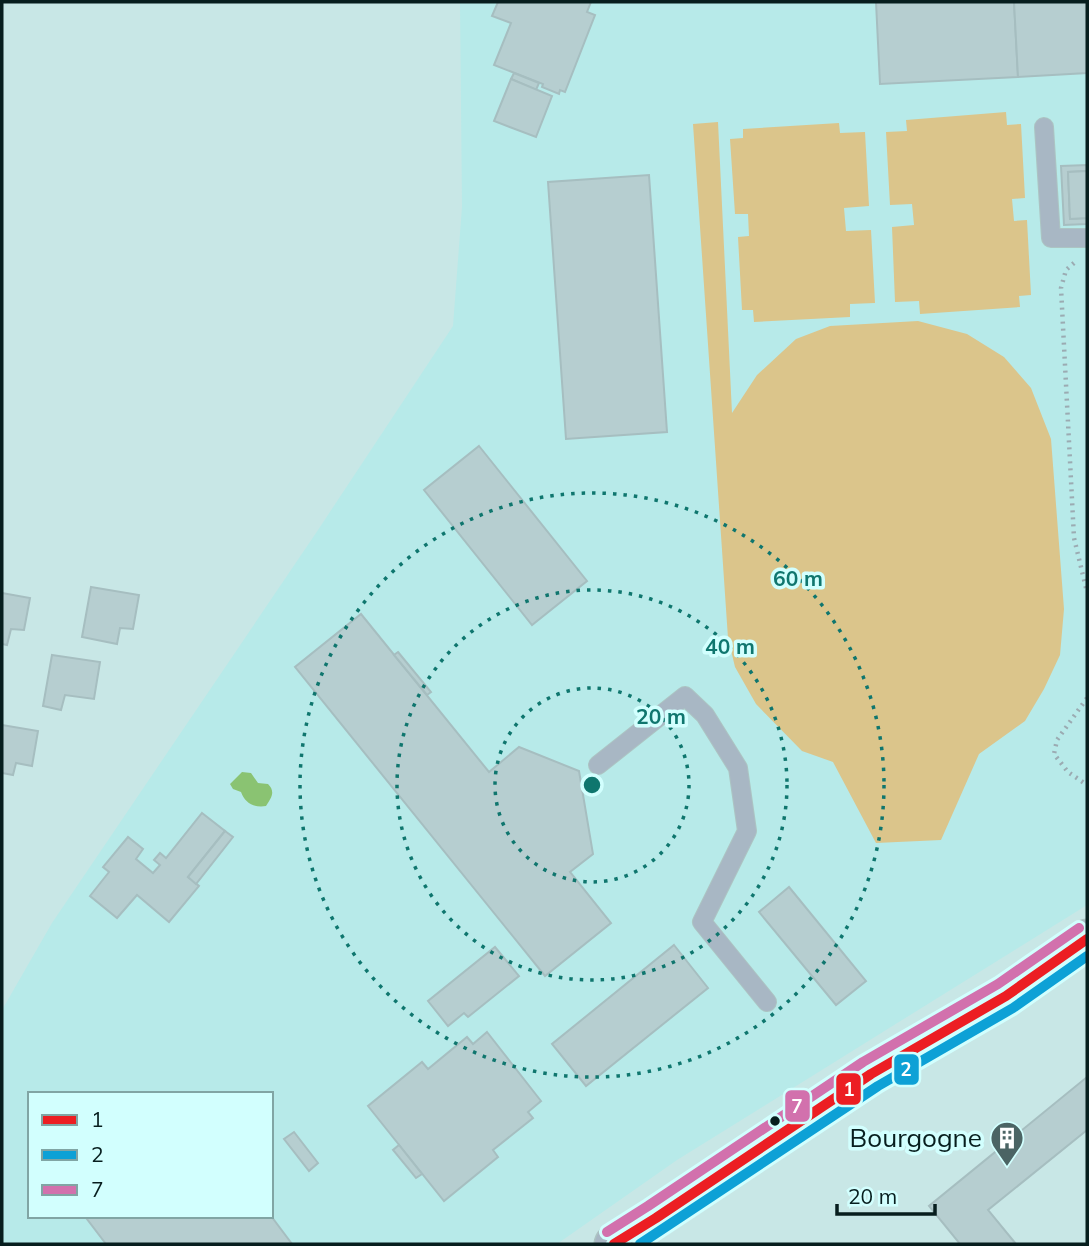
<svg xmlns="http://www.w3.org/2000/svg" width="1089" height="1246" viewBox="0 0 1089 1246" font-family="Mulish,sans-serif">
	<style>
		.built { fill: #b7eae9; fill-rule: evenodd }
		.green { fill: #dbc58b }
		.water { fill: #8ac372 }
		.building { fill: #b6ced0; stroke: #a6bec0; stroke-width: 2 }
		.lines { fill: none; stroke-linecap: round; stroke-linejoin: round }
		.service-casing { stroke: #acc4c3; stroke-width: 20 }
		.tertiary-casing { stroke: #acc4c3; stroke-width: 41 }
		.path { stroke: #9babb2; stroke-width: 4.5; stroke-dasharray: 2 5; stroke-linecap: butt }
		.service { stroke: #a8b7c4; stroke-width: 18 }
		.tertiary { stroke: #a8b7c4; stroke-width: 38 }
		.bus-1-casing { stroke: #d2fffe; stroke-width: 16 }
		.bus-2-casing { stroke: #d2fffe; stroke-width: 16 }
		.bus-3-casing { stroke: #d2fffe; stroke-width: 16 }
		.bus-1 { stroke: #ec1e23; stroke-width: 10 }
		.bus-2 { stroke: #0da1d6; stroke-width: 10 }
		.bus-3 { stroke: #d271ad; stroke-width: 10 }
		.ring { fill: none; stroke: #0f766e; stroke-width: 3.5; stroke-dasharray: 3.5 7 }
		.bus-dot { fill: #071e1e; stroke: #d2fffe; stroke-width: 2.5 }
		.labels { text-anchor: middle; stroke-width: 7; stroke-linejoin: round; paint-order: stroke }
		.poi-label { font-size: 26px; fill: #071e1e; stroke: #d2fffe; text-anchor: end }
		.centre { fill: #0f766e; stroke: #d2fffe; stroke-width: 3.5 }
		.ring-label { font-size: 21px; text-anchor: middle; font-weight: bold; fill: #0f766e; stroke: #d2fffe; stroke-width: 7; stroke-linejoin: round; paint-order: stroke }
		.line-badge { stroke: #d2fffe; stroke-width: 2.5 }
		.badge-label { font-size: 19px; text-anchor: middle; font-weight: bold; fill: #fff }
	</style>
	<rect width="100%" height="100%" fill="#c8e7e6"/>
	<path class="built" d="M460,2h627v903l-410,255 -120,84h-555v-234l50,-87 264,-390 137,-207 9,-119zM30,1094h241v122h-241z"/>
	<g class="green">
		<polygon points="1006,112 1007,125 1021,124 1025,198 1012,199 1014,221 1027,220 1031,295 1019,296 1020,307 920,314 919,301 895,302 892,227 914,225 912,204 890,205 886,132 907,131 906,120"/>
		<polygon points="718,122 732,413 757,375 796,339 830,326 918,321 967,334 1004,357 1031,388 1051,439 1064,609 1060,655 1044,689 1025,721 979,754 941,840 876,843 833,762 802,751 756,704 735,667 728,638 693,124"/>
		<polygon points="839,123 840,133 865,132 869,206 844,208 846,231 871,230 875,303 850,304 850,317 754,322 753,310 742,310 738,237 749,236 748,214 735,214 730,139 743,138 743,129"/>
	</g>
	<path class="water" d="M242,772l9,1 7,10 10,1c8,8 3,14 -2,22 -12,2 -21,-3 -25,-14l-8,-3 -3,-5z"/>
	<g class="building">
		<polygon points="498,2 591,2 587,12 595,15 565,92 560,90 559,94 542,87 543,84 494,65 511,23 492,16"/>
		<polygon points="876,2 1014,2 1018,77 880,84"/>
		<polygon points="1014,2 1087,2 1087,73 1018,77"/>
		<polygon points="514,73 539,83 536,90 511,79"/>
		<polygon points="511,79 552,96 536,137 494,121"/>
		<polygon points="1087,165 1087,171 1068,172 1070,219 1087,218 1087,224 1064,225 1061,166"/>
		<polygon points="1087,171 1087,218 1070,219 1068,172"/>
		<polygon points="649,175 667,432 566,439 548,182"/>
		<polygon points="479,446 587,581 532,625 424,490"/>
		<polygon points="91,587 139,595 133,629 120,628 117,644 82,637"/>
		<polygon points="2,593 30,598 24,630 11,629 7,645 2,644"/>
		<polygon points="361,614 489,772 519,747 579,771 593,854 570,872 611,923 545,976 295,667"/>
		<polygon points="398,652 431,692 427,695 394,655"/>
		<polygon points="52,655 100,662 94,699 65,695 61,710 43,706"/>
		<polygon points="2,725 38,731 32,766 16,763 13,775 2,773"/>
		<polygon points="202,813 225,831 188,877 199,886 169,922 137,895 117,918 90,896 109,872 103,867 128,837 143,849 136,859 153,873 160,865 154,860 160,853 166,858"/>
		<polygon points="225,831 233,837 196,884 188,877"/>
		<polygon points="789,887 866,981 836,1005 759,912"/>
		<polygon points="674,945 708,988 586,1086 552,1044"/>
		<polygon points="495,947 519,976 468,1017 464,1013 448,1026 428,1001"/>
		<polygon points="487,1032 541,1101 528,1112 533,1118 493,1150 498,1157 444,1201 368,1106 422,1062 428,1069 467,1037 473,1044"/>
		<polygon points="1087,1077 1087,1130 988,1210 1016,1244 960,1244 929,1206"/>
		<polygon points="294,1132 318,1163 309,1171 284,1139"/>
		<polygon points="399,1145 422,1174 416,1178 393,1150"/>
		<polygon points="90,1216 271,1216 292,1244 106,1244 87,1219"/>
	</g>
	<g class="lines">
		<defs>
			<g id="service">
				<polyline points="1044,127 1051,238 1087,238"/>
				<polyline points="598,765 685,696 705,715 738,768 747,831 702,922 767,1002"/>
			</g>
			<polyline id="tertiary" points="614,1244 656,1218 871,1074 1006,996 1087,939"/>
		</defs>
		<use href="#service" class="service-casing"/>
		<use href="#tertiary" class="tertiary-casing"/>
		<g class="path">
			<polyline points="1074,263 1066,270 1061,288 1074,538 1087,592"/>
			<polyline points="1087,698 1057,740 1054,754 1068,772 1087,785"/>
		</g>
		<use href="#service" class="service"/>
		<use href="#tertiary" class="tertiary"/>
		<defs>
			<polyline id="bus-1" points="614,1244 656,1218 871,1074 1006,996 1087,939"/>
			<polyline id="bus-2" points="640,1244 878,1086 1013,1008 1087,956"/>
			<polyline id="bus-3" points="607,1232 648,1206 863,1062 998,984 1079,928"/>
		</defs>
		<use href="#bus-1" class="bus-1-casing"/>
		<use href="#bus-2" class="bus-2-casing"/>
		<use href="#bus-3" class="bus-3-casing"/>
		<use href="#bus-1" class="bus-1"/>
		<use href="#bus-2" class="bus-2"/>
		<use href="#bus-3" class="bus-3"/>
	</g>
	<g class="ring">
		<circle cx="592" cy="785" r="97"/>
		<circle cx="592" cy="785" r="195"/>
		<circle cx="592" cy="785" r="292"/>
	</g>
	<defs>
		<symbol id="building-pin" viewBox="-11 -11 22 30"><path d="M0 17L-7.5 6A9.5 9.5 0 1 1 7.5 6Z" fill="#4b6464" stroke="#d2fffe"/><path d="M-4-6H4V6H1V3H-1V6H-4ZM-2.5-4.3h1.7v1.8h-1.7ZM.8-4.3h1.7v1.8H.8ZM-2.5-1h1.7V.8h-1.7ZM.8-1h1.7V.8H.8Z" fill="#fff"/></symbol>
	</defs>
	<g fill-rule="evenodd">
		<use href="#building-pin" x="988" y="1119" width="38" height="52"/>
	</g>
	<circle class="bus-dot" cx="775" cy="1121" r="6"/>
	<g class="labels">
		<g class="poi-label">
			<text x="982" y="1147">Bourgogne</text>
		</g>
	</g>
	<circle cx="592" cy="785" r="10" class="centre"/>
	<g class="ring-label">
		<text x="798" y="586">60 m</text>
		<text x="730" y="654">40 m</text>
		<text x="661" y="724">20 m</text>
	</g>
	<g class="line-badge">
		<rect x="893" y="1053" width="27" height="33" rx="7" fill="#0da1d6"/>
		<rect x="835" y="1072" width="27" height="34" rx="7" fill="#ec1e23"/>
		<rect x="784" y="1089" width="27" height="34" rx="7" fill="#d271ad"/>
	</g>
	<g class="badge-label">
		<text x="906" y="1076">2</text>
		<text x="849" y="1096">1</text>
		<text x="797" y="1113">7</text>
	</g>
	<rect width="1089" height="1246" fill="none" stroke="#071e1e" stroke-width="7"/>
	<rect x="28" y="1092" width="245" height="126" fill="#d2fffe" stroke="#81a5a4" stroke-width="2"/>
	<rect x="42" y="1115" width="35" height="10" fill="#ec1e23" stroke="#81a5a4" stroke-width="2"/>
	<text x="91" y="1127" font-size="21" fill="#071e1e">1</text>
	<rect x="42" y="1150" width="35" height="10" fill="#0da1d6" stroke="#81a5a4" stroke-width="2"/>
	<text x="91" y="1162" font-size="21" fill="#071e1e">2</text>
	<rect x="42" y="1185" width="35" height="10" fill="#d271ad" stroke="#81a5a4" stroke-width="2"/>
	<text x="91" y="1197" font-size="21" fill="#071e1e">7</text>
	<path d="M837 1204v10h98v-10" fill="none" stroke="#071e1e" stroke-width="3.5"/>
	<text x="848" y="1204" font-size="21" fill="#071e1e" stroke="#d2fffe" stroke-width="5" paint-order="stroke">20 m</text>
</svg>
